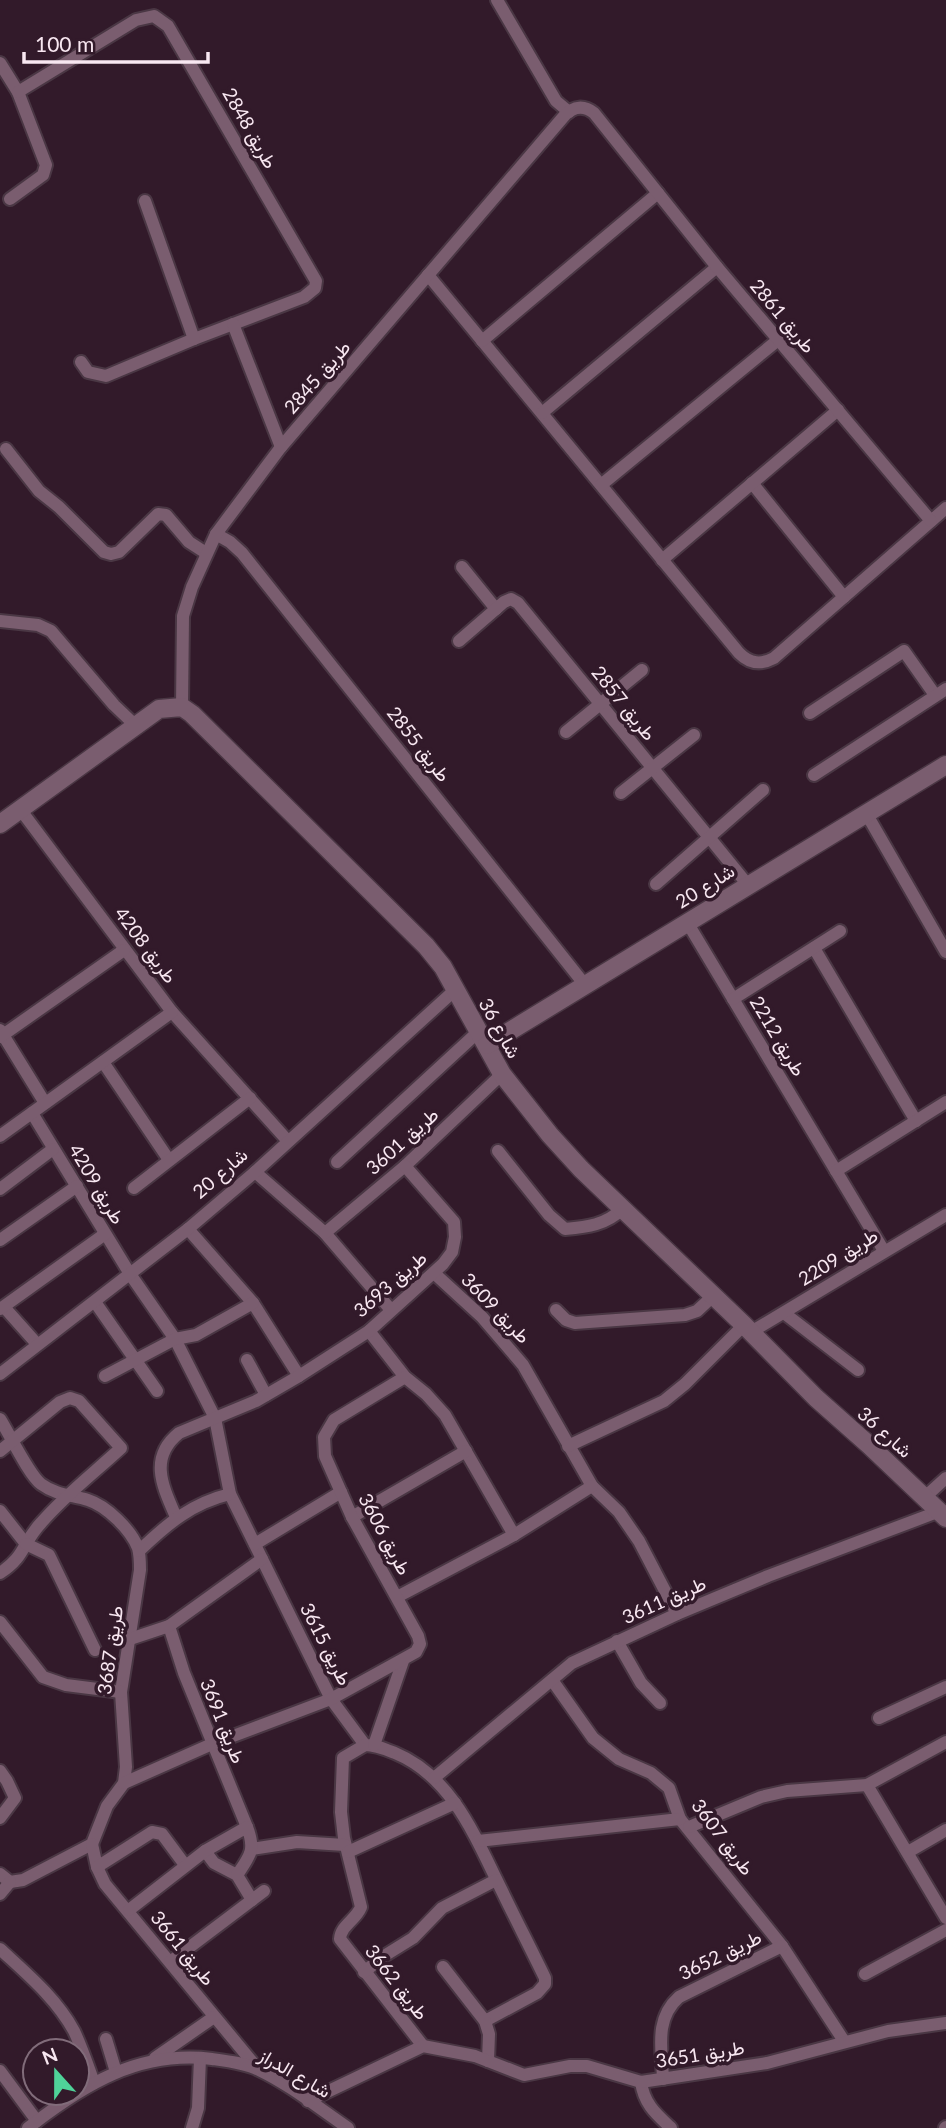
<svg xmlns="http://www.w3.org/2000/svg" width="946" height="2128" viewBox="0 0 946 2128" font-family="Lato,Vazirmatn,sans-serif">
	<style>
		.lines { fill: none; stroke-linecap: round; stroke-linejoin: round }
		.street-casing { stroke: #4a3744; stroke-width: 16 }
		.secondary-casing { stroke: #4a3744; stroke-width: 21 }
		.street { stroke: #7a5d6f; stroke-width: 12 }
		.secondary { stroke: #7a5d6f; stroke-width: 18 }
		.labels { text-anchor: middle; stroke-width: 7; stroke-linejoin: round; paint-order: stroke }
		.street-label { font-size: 19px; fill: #f8e7f1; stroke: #321a2a }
	</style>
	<rect width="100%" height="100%" fill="#321a2a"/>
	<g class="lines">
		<defs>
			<g id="street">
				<polyline points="497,0 556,101 569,112"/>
				<polyline points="0,63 18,92 46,165 43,175 10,199"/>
				<polyline points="18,92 136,20 154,16 168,26 316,281 315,288 304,297 194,339 106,376 88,372 81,362"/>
				<polyline points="145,201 194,339"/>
				<path d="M428,275l311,378c11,11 22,12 35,5l172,-150"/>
				<polyline points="233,324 281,447"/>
				<polyline points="482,341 658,193"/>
				<polyline points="542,413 717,267"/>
				<polyline points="6,449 39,491 59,507 104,552 111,554 119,552 158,514 166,515 189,542 206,553"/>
				<polyline points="752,483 844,597"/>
				<polyline points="601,485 778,340"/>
				<polyline points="216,534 230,542 242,553 585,985"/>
				<polyline points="662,560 838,410"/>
				<polyline points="462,567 496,609"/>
				<polyline points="0,621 38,625 51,631 114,705 136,726"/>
				<polyline points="459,641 504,602 511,599 518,603 748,885"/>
				<path d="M182,707l1,-91 9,-29 24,-53 65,-87 284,-332c9,-9 19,-10 29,-2l123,154 214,254"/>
				<polyline points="810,713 904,651 935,695"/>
				<polyline points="566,732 642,670"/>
				<polyline points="814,775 946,689"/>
				<polyline points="621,793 694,735"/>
				<polyline points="20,809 172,1012 287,1140"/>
				<polyline points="866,813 946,952"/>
				<polyline points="656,884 763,790"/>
				<polyline points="687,922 884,1251"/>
				<polyline points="814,948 916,1121"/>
				<polyline points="733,999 840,931"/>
				<polyline points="0,1030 45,1103"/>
				<polyline points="0,1037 124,950"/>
				<polyline points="103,1062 169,1160"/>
				<path d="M32,1113l98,161 45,65 40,79 15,76 101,205 34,46c11,0 20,4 30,8 58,24 81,86 107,138 14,29 29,58 43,87v6l-8,9 -52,28"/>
				<polyline points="0,1136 172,1012"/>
				<path d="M498,1151l51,64 16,14c22,-2 41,-4 57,-20"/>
				<polyline points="337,1162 478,1032"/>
				<polyline points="836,1171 946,1102"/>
				<polyline points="255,1172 325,1233 391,1310"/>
				<polyline points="134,1188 250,1098"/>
				<polyline points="0,1189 53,1149"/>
				<polyline points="188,1229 253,1303 299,1376"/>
				<polyline points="325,1233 405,1166 502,1074"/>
				<polyline points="0,1240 77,1186"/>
				<polyline points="434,1273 482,1317 523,1365 592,1486 619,1512 639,1541 677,1614"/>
				<polyline points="95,1302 157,1391"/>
				<polyline points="4,1307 37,1344"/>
				<polyline points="0,1309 105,1234"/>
				<polyline points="556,1310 566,1320 575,1323 685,1315 697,1311 713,1296"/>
				<polyline points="784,1313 858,1370"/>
				<polyline points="369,1331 405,1377 426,1394 445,1415 514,1535"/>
				<polyline points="751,1332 946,1215"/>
				<polyline points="247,1360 266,1395"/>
				<polyline points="0,1374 188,1229 255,1172 455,990"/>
				<polyline points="105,1376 175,1339 196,1335 253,1303"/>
				<path d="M0,1419c10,16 29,56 41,65 15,11 30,11 47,16 19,6 43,30 50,48 2,7 2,15 2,22l-19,122 5,75 -2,16 -17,23 -15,38 -69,36 -13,2 -10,-8"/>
				<polyline points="568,1446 664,1401 685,1384 744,1325"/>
				<path d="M0,1451l60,-49 10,-4 9,3 42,47c-27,25 -56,47 -80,75 -19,20 -15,33 -41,50"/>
				<polyline points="925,1497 946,1478"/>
				<polyline points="0,1511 26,1544"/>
				<path d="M176,1517c-13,-30 -28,-59 3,-84l77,-32 43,-25 70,-45 74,-67 9,-12 3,-15 -1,-15 -49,-56"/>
				<polyline points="352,1517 466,1451"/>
				<polyline points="26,1544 49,1555 95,1650"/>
				<polyline points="255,1544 341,1492"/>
				<path d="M139,1551c28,-27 53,-48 91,-57"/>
				<polyline points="397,1597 514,1535 592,1486"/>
				<polyline points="0,1622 43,1677 66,1685 121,1692"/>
				<polyline points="169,1626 184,1673 247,1827"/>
				<polyline points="130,1639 169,1626 262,1559"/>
				<polyline points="617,1641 641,1683 660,1703"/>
				<polyline points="552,1680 593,1738 619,1759 651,1773 669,1788 680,1819 782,1946 844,2041"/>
				<polyline points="879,1718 946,1687"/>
				<path d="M365,1745l-22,13 -2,54 3,26 17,69c-5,13 -20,18 -21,32l83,107"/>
				<polyline points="374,1745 403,1661"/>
				<polyline points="0,1771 7,1781 15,1798 0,1818"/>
				<polyline points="434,1778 572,1663 677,1614 768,1576 940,1511"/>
				<polyline points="124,1783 212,1744 331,1699 416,1652 420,1644 418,1636 352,1517 325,1456 324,1437 334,1420 405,1377"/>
				<polyline points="867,1785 946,1918"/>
				<polyline points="689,1827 761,1797 787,1791 867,1785 946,1742"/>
				<polyline points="478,1841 680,1819"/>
				<polyline points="92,1844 97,1867 105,1884 258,2069"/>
				<polyline points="252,1849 297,1842 345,1845"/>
				<polyline points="205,1851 214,1863 237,1875 252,1900"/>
				<polyline points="348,1852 455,1803"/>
				<polyline points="908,1852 946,1830"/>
				<polyline points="97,1867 152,1832 162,1834 185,1865"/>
				<polyline points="0,1894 10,1882"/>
				<path d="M129,1910l76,-59 42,-24c9,23 3,29 -10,48"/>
				<path d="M0,1949c27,25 56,49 74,82 8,17 14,35 20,52"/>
				<polyline points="170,1962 264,1891"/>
				<polyline points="443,1967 485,2021 489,2034 488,2061"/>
				<polyline points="364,1972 384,1956 413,1938 442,1908 496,1880"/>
				<polyline points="865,1974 946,1930"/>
				<polyline points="106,2039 116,2072"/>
				<polyline points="155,2058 214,2017"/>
				<polyline points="0,2071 37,2121"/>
				<path d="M663,2079c-1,-29 -9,-60 16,-82l103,-51"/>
				<path d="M641,2082c3,22 15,32 30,46"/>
				<polyline points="308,2101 423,2046 475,2056 524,2075 570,2066 587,2066 641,2082 767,2063 888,2031 946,2023"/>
				<path d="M28,2128c55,-43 111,-78 184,-69 15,2 33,4 47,11 30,14 61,39 89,58"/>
				<polyline points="192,2128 198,2108 200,2058"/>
				<polyline points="945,2128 946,2127"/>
			</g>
			<g id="secondary">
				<polyline points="0,824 159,709 182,707 192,714 426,946 443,967 502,1074 550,1135 581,1169 744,1325 816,1398 869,1445 946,1518"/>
				<polyline points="487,1045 946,765"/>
			</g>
		</defs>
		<use href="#street" class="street-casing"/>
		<use href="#secondary" class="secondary-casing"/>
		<use href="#street" class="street"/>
		<use href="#secondary" class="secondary"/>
	</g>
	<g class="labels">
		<g class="street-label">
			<text transform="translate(250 128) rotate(60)" y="7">طريق 2848</text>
			<text transform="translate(783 316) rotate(50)" y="7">طريق 2861</text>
			<text transform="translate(317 377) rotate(-49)" y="7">طريق 2845</text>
			<text transform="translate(624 703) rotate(51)" y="7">طريق 2857</text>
			<text transform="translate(419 744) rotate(52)" y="7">طريق 2855</text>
			<text transform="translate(705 886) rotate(-32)" y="7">شارع 20</text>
			<text transform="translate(146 945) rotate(53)" y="7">طريق 4208</text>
			<text transform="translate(500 1028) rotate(61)" y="7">شارع 36</text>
			<text transform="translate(778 1036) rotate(59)" y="7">طريق 2212</text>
			<text transform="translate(402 1141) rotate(-42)" y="7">طريق 3601</text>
			<text transform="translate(220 1173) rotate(-41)" y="7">شارع 20</text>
			<text transform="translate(97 1184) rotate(59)" y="7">طريق 4209</text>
			<text transform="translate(838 1257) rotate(-32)" y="7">طريق 2209</text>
			<text transform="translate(390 1284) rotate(-41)" y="7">طريق 3693</text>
			<text transform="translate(496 1308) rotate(46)" y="7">طريق 3609</text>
			<text transform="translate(885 1432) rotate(42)" y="7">شارع 36</text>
			<text transform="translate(385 1534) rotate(62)" y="7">طريق 3606</text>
			<text transform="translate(664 1600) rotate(-24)" y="7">طريق 3611</text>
			<text transform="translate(326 1644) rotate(63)" y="7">طريق 3615</text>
			<text transform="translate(110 1650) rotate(-82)" y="7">طريق 3687</text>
			<text transform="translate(223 1721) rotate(68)" y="7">طريق 3691</text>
			<text transform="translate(723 1837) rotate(53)" y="7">طريق 3607</text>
			<text transform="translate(183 1948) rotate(51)" y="7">طريق 3661</text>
			<text transform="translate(720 1955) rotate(-26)" y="7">طريق 3652</text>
			<text transform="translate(397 1982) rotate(52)" y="7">طريق 3662</text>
			<text transform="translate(700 2054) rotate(-9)" y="7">طريق 3651</text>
			<text transform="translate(295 2073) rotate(30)" y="7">شارع الدراز</text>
		</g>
	</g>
	<g transform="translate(56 2072) rotate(339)"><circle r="33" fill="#321a2a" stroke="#816c7a" stroke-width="2"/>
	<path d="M0-5L12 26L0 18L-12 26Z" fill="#4fd399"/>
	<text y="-10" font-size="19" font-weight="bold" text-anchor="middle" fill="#f8e7f1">N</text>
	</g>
	<path d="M24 52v10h184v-10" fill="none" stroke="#f8e7f1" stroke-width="3.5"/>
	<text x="35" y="52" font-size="21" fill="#f8e7f1" stroke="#321a2a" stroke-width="5" paint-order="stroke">100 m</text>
</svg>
